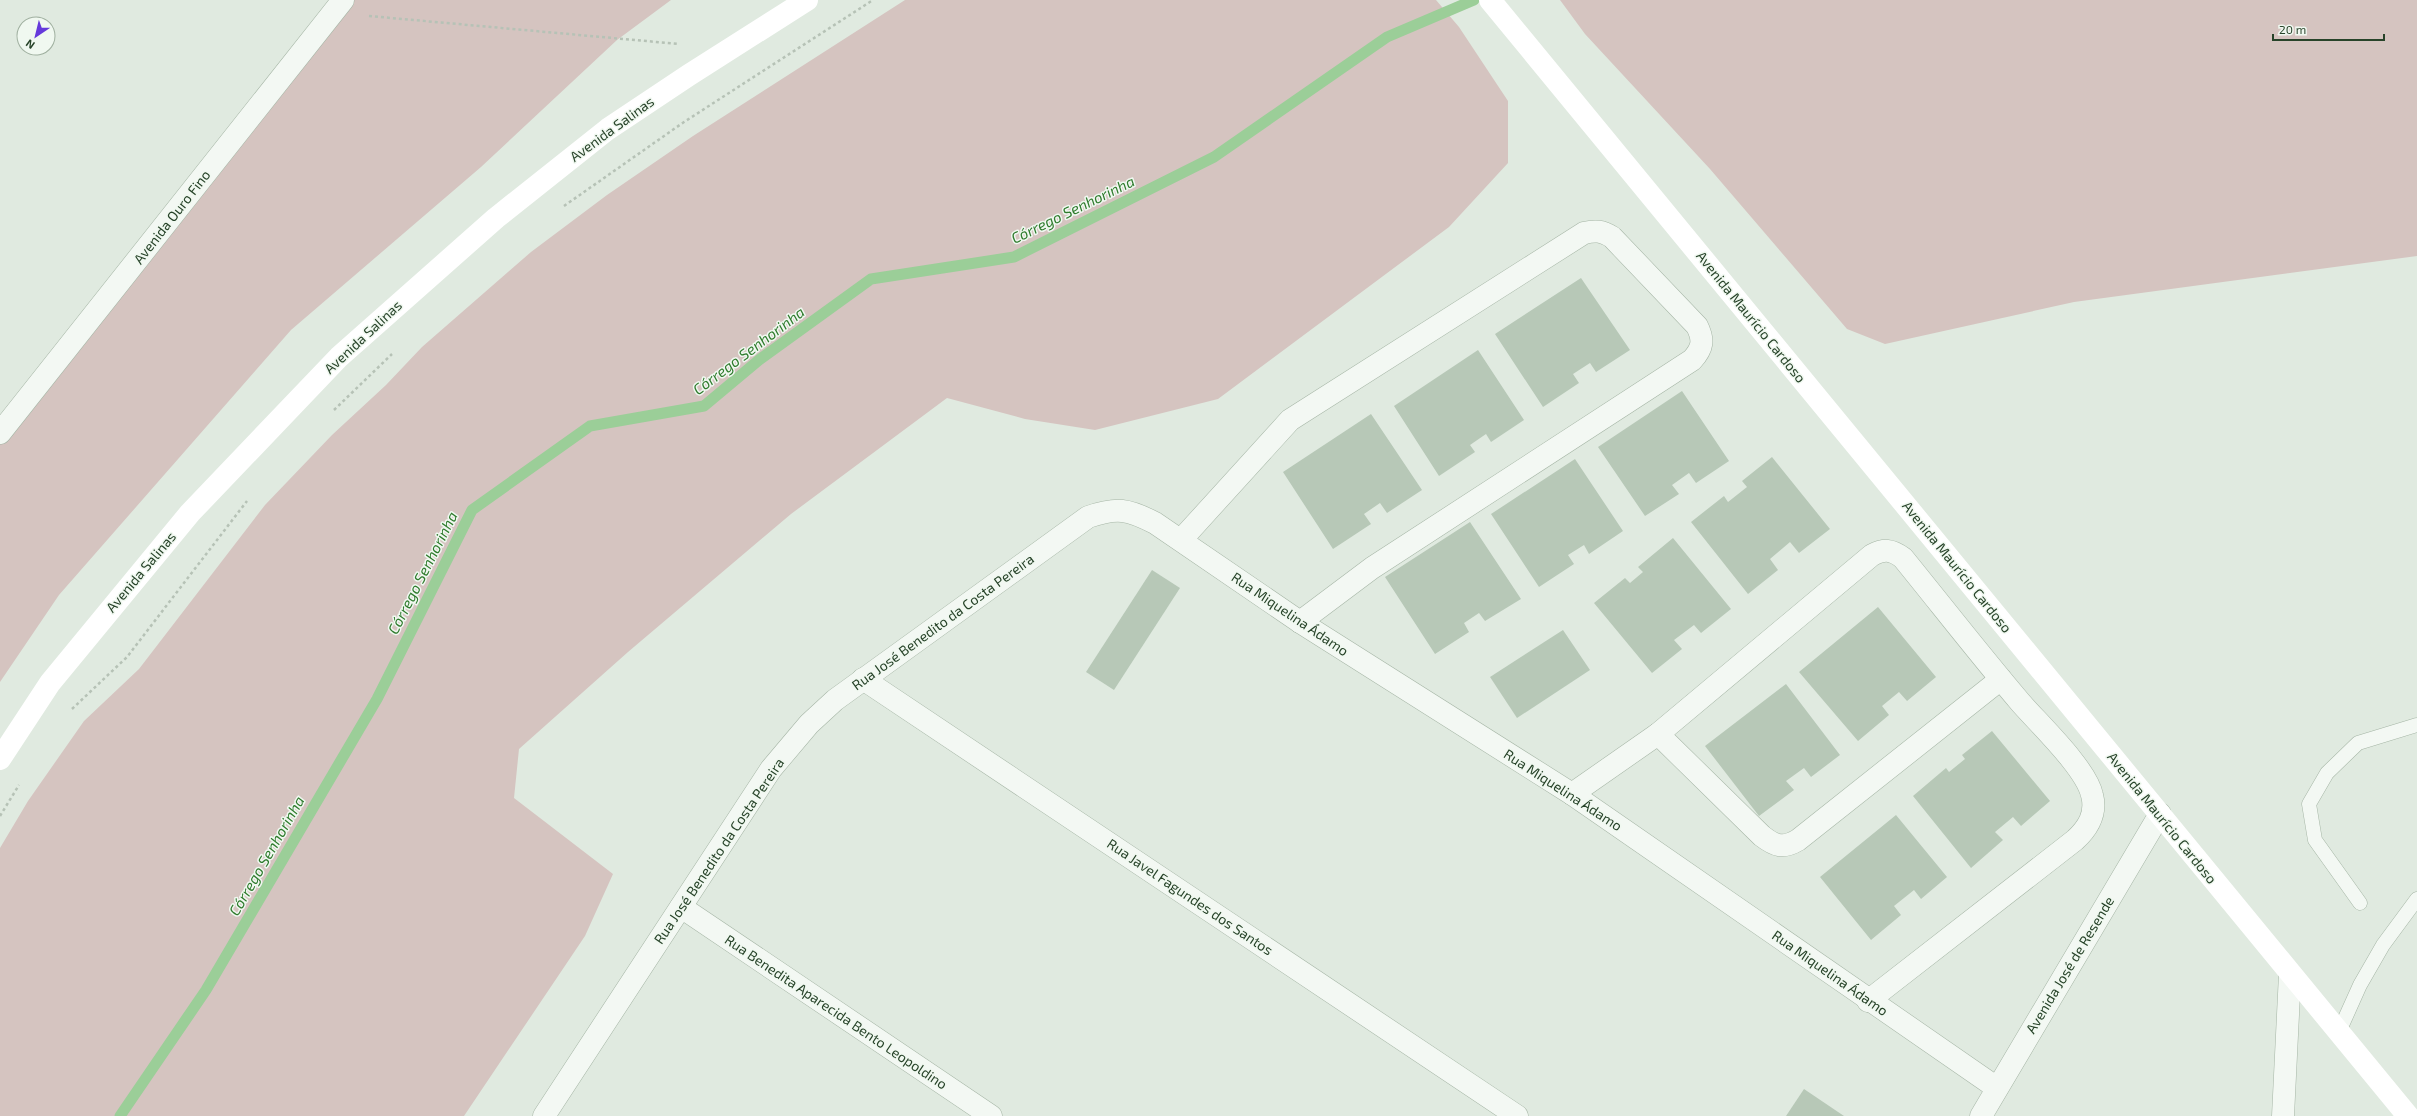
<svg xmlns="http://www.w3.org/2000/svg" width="2417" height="1116" viewBox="0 0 2417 1116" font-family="'Exo 2',sans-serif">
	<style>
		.green { fill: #d5c4c0 }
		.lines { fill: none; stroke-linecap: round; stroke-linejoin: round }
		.stream { stroke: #9bce98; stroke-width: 11 }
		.building { fill: #b7c8b7 }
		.lane-casing { stroke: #a5b5a5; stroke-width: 15 }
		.street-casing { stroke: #a5b5a5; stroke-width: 23 }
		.path { stroke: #b6c2b6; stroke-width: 2.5; stroke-dasharray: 3 3; stroke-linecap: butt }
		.lane { stroke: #f3f8f3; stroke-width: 14 }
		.street { stroke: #f3f8f3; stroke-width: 22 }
		.secondary { stroke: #fff; stroke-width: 22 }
		.labels { text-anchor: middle; stroke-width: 3; stroke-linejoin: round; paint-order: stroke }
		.street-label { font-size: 14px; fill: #274329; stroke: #f0f8f0 }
		.water-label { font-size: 15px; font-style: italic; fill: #2f7b2d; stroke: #f0f8f0 }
	</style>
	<rect width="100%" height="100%" fill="#e0eae0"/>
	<g class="green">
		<polygon points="344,0 671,0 617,40 481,167 291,330 59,595 0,682 0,436"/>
		<polygon points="905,0 1436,0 1459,27 1508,101 1508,163 1449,227 1218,399 1095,430 1025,419 947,398 791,514 628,652 519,749 514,798 613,874 585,936 464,1116 0,1116 0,848 28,801 84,721 139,669 265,505 332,435 386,385 422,347 531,252 607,195 693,136"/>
		<polygon points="1560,0 2417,0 2417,256 2074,302 1885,344 1847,329 1710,169 1585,34"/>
	</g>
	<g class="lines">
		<polyline class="stream" points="120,1116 206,990 377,699 472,510 590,426 704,406 759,360 871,279 1014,257 1214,157 1387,37 1474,0"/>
	</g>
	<g class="building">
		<polygon points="1581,278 1630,350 1596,372 1590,363 1573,374 1579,383 1543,407 1495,334"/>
		<polygon points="1478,350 1524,420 1491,442 1486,434 1470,445 1475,452 1439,476 1394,406"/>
		<polygon points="1682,391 1729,461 1696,483 1689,473 1672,485 1679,494 1645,516 1598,447"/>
		<polygon points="1371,414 1422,490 1387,513 1380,503 1364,514 1371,524 1333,549 1283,472"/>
		<polygon points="1772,457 1830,529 1799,553 1790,542 1770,559 1778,570 1748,594 1691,522 1724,496 1728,502 1747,487 1742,481"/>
		<polygon points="1575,459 1623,531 1589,554 1584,545 1568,555 1574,564 1539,587 1491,514"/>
		<polygon points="1470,522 1521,599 1485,621 1479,613 1464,623 1469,632 1435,654 1385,577"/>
		<polygon points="1673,538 1731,609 1701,633 1694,625 1674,640 1682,649 1652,673 1594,603 1625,578 1630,583 1643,572 1638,567"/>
		<polygon points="1152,570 1180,588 1114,690 1086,672"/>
		<polygon points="1878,607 1936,677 1907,701 1899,692 1882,706 1889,715 1858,741 1799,672"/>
		<polygon points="1563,630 1590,670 1517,718 1490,677"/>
		<polygon points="1786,684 1840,755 1811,777 1804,768 1786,781 1794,790 1759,816 1705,746"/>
		<polygon points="1992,731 2050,801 2021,826 2013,817 1995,832 2003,840 1971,868 1913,796 1946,768 1949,772 1965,759 1962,755"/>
		<polygon points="1896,815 1947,877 1921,899 1914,890 1894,906 1901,915 1871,940 1820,877"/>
		<polygon points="1804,1089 1844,1116 1786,1116"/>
	</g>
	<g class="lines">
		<defs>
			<g id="lane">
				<polyline points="2360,903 2315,840 2309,804 2327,773 2358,743 2417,725"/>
				<polyline points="2338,1034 2360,985 2383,945 2417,899"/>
			</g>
			<g id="street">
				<polyline points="0,433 343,0"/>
				<path d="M1181,540l109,-120 294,-187c12,-3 18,-2 28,4l85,89c7,14 6,22 -5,34l-320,208 -72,54"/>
				<polyline points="863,679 1517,1116"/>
				<polyline points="1572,794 1658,734"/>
				<polyline points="681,907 991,1116"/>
				<path d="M1868,1001l207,-161c13,-12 22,-26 17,-45 -6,-27 -53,-71 -72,-93 -40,-47 -78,-96 -117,-144 -12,-9 -19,-9 -31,-3l-214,179 104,102c13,10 21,13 36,4l203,-161"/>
				<path d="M544,1116l227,-347 38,-45 26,-24 253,-183c29,-10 40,-8 67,6l145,99 272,172 425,294"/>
				<polyline points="1981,1116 2160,814"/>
				<polyline points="2283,1116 2290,974"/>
			</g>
		</defs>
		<use href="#lane" class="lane-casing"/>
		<use href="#street" class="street-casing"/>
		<g class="path">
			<polyline points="369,16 679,44"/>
			<polyline points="564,206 684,122 873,0"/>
			<polyline points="334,410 392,354"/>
			<polyline points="72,709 127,657 247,501"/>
			<polyline points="0,816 19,785"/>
		</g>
		<use href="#lane" class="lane"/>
		<use href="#street" class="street"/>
		<g class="secondary">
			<polyline points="1490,0 2408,1116"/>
			<polyline points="0,759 50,683 190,513 339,357 496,218 608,129 689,75 807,0"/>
		</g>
	</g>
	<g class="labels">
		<g class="street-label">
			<text transform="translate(612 129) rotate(-36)" y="5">Avenida Salinas</text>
			<text transform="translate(172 217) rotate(-52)" y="5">Avenida Ouro Fino</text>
			<text transform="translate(1751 317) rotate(51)" y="5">Avenida Maurício Cardoso</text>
			<text transform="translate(363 337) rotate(-43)" y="5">Avenida Salinas</text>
			<text transform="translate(1957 567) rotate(51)" y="5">Avenida Maurício Cardoso</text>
			<text transform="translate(141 572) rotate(-50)" y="5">Avenida Salinas</text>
			<text transform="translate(1290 614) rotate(34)" y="5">Rua Miquelina Ádamo</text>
			<text transform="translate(943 622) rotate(-36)" y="5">Rua José Benedito da Costa Pereira</text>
			<text transform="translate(1563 790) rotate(33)" y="5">Rua Miquelina Ádamo</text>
			<text transform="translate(2162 818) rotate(51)" y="5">Avenida Maurício Cardoso</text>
			<text transform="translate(719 851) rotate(-56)" y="5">Rua José Benedito da Costa Pereira</text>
			<text transform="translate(1190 897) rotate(34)" y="5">Rua Javel Fagundes dos Santos</text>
			<text transform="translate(2070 965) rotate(-59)" y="5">Avenida José de Resende</text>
			<text transform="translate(1830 973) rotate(35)" y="5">Rua Miquelina Ádamo</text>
			<text transform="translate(836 1012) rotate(34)" y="5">Rua Benedita Aparecida Bento Leopoldino</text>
		</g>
		<g class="water-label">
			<text transform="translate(1073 210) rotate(-26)" y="5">Córrego Senhorinha</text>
			<text transform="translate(749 351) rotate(-37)" y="5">Córrego Senhorinha</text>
			<text transform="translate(423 573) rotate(-63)" y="5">Córrego Senhorinha</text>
			<text transform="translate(267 856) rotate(-60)" y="5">Córrego Senhorinha</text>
		</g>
	</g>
	<g transform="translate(36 36) rotate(215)"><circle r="19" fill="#f0f8f0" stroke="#a0b0a0"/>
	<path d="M0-3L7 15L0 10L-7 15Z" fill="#6539db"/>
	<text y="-6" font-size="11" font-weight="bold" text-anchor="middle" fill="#274329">N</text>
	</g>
	<path d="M2273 34v6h111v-6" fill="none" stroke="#274329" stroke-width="2"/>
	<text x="2279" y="34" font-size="12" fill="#274329" stroke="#f0f8f0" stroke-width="3" paint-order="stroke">20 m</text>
</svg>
